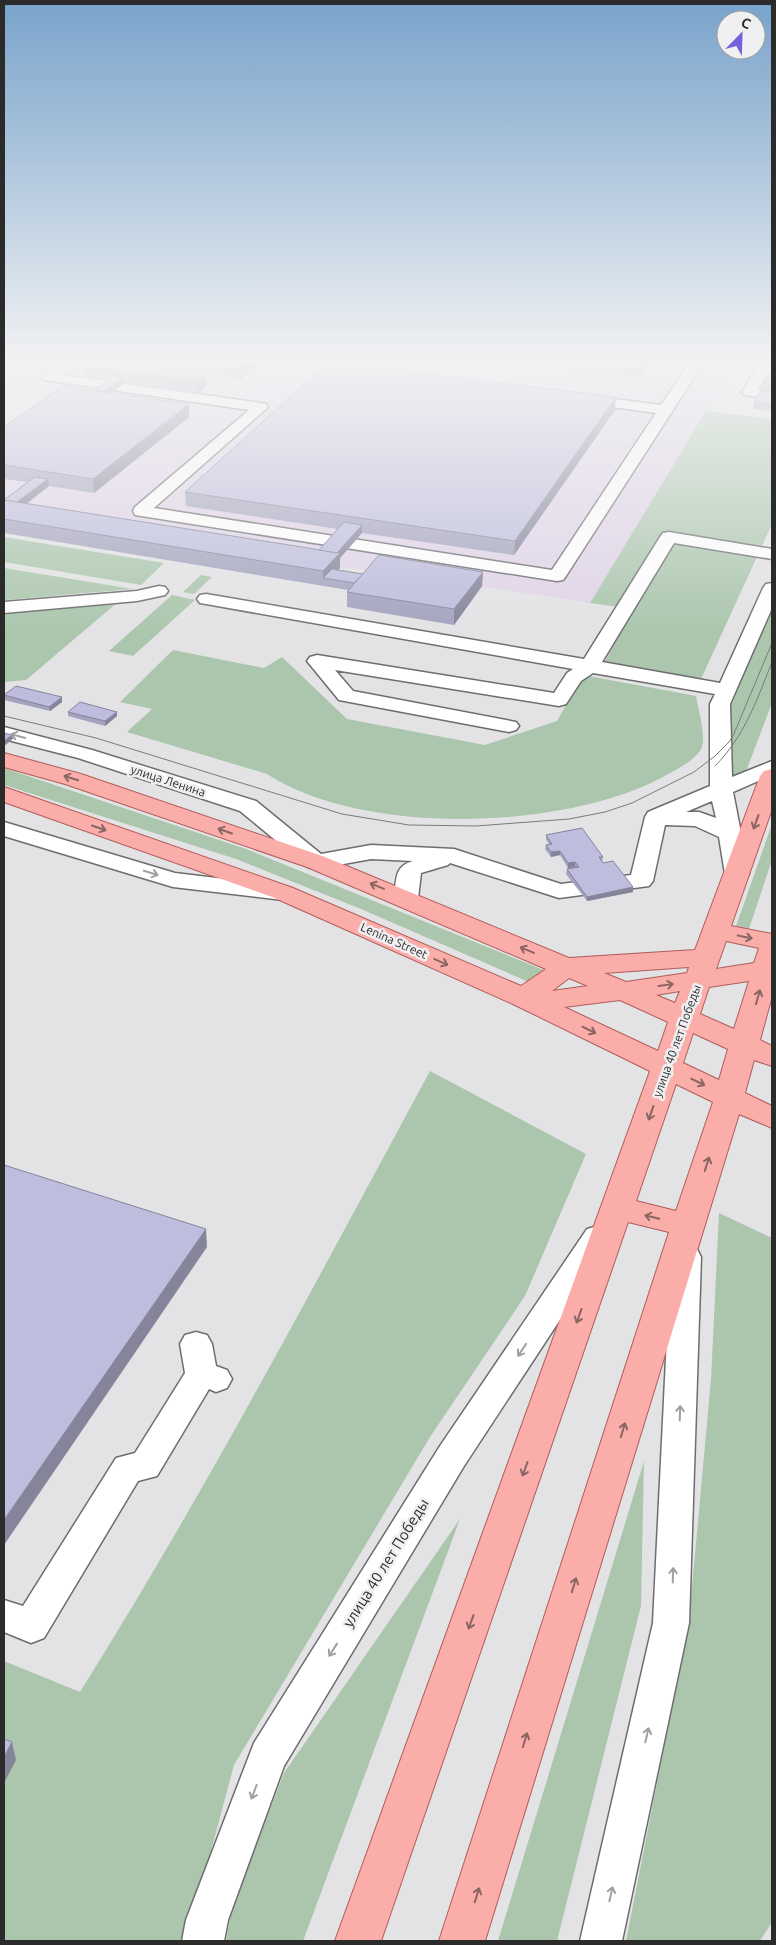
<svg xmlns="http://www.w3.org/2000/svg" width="776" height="1945" viewBox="0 0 776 1945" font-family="Ubuntu,sans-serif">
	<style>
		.industrial { fill: #e0d4e8 }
		.green { fill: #abc6ad }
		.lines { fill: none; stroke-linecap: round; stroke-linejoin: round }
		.minor-casing { stroke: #6d6d6f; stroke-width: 3 }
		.major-casing { stroke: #b05c58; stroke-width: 2 }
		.minor { fill: #fff; fill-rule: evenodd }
		.major { fill: #fbadaa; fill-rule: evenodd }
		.tram { stroke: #7b7b7c; stroke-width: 1 }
		.wall { fill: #a3a3be }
		.shaded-wall { fill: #85849b }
		.building { fill: #bebddd; stroke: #85849b }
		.oneway { stroke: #a0a0a0 }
		.oneway2 { stroke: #896664 }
		.labels { text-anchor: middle; stroke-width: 5; stroke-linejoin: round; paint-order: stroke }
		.street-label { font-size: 12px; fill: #2b2b2b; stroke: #f0f0f2 }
		.near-street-label { font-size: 15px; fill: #2b2b2b; stroke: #f0f0f2 }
	</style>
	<rect width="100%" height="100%" fill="#e3e3e5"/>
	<polygon class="industrial" points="27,362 739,362 706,411 590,603 379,570 340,568 4,514 4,441 63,399 4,391 4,377"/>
	<g class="green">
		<polygon points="706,411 772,419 772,524 701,679 604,663 634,609 590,603"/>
		<polygon points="4,537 164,563 141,585 4,562"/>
		<polygon points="4,568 133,589 4,600"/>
		<polygon points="201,575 212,577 194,594 183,592"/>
		<polygon points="172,595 195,600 133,656 109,651"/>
		<polygon points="118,602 26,680 4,682 4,612"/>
		<polygon points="772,604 772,703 745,774 729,780 728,706"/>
		<path d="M173,650l91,18 18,-11 65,62 138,26 72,-24 26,-46 113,21c2,13 12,44 4,55 -10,13 -27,20 -41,28 -98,51 -298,57 -392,-5l-140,-42 25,-23 -32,-7z"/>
		<polygon points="4,768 246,849 546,971 531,983 361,909 236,859 4,785"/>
		<polygon points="772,824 772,860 748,932 735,929"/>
		<path d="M430,1071l156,83 -61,142 -95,141 -196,328 -47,176h-183v-280l76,31c126,-201 237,-412 350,-621z"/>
		<polygon points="719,1213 772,1238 772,1922 760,1941 626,1941 689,1620 711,1379"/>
		<polygon points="644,1461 641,1606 557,1941 498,1941"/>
		<polygon points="460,1519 303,1941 226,1941 232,1907 284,1773"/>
	</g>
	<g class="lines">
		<defs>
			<g id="minor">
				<polygon points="64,362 80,362 63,375 261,403 266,404 268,407 154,508 552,570 656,413 583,403 578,402 576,399 578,396 583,395 661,405 690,362 704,362 566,576 563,580 557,581 135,515 133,511 135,507 249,410 44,380 42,377 44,374"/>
				<polygon points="764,364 772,365 772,373 768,373 758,389 772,391 772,399 744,395 742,392 757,368 759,365"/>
				<path d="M669,532l103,17v10l-98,-16 -72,119 118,21 43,-95 3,-4 6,-1v25l-42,96 2,73 40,-16v14l-39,17 16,82 -4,5 -8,2 -8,-2 -4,-5 -6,-37 -24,-11 -30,-1 -12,56 -4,5 -90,12 -109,-35 -2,2 -27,8 -3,25 -4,5 -8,2 -8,-2 -4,-5c3,-18 -1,-31 19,-37l-42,-2 -55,10 -8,-2 -68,-56 -162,-53 -74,-19v-12l88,23 164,51 65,53 50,-9 83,4 107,35 70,-9 14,-58 3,-5 62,-26v-82l5,-10 -122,-21 -12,8 -15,23 -7,2 -224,-36 18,21 163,31 3,4 -3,4 -7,2 -170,-32 -32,-39 3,-4 7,-2 237,38 13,-20 6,-4 -367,-65 -6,-1 -3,-4 3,-4 6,-1 378,65 76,-122 3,-4zM712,801l4,17 -17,-6h-13z"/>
				<polygon points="159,586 165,587 168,591 165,595 137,601 4,613 4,602 137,591"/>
				<polygon points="4,822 175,873 283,886 291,888 295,893 291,898 283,900 173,887 4,836"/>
				<polygon points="598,1226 609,1229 613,1237 609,1245 464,1466 284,1766 228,1920 224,1941 182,1941 186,1920 254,1743 440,1446 587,1229"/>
				<polygon points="686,1246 697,1249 701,1257 689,1623 622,1941 580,1941 653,1623 671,1257 675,1249"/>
				<polygon points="196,1332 207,1335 212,1344 216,1366 227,1370 232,1379 227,1388 216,1392 209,1389 157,1476 138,1481 44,1638 31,1643 4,1632 4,1600 23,1606 116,1458 135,1453 185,1373 180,1344 185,1335"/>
			</g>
			<path id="major" d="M4,753l77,21 244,83 244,101 126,-8 65,-174 4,-5 8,-2v40l-41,117 41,8v62l-12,44 12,6v20l-18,-6 -9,33 27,13v22l-33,-14 -254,827h-46l230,-709 -41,-10 -247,719h-46l315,-870 -137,-67 -238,-106 -271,-96v-15l289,101 228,98 25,-17 -239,-102 -242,-83 -61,-17zM726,941l33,7 -5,15 -38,6zM689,967l-2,6 -61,9 -22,-9zM569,978l19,8 -36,5zM749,981l-15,48 -34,-15 9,-27zM680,991l-5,12 -19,-8zM620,1000l48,22 -10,29 -94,-44zM693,1033l35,16 -9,31 -36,-17zM676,1084l37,18 -37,109 -40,-10z"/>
		</defs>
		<use href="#minor" class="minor-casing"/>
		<use href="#major" class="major-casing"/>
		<use href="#minor" class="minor"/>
		<use href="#major" class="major"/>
		<g class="tram">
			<polyline points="4,716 96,738 342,814 409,825 476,826 569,819 605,812 632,803 694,772 715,756 728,743 733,736 772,643"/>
			<path d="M715,766c29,-29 42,-66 57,-104"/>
		</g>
	</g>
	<g class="wall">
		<polygon points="87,362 153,362 148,366 194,372 194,362 262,362 241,379 206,374 207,386 197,394 124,384 111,393 189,417 94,493 49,486 26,503 319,550 338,529 186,506 185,492 615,410 514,555 362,533 340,558 340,568 338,570 363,574 483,572 482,586 454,625 347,607 347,592 348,590 4,533 4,500 27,482 4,479 4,427 93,391 106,381 83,378 82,366"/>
		<polygon points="505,362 653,362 641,378"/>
		<polygon points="772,370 772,409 771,409 769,411 753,409 754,402 763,390 764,382"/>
		<polygon points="4,695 62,697 62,702 50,711 4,700"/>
		<polygon points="68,712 117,712 117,716 105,726 68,716"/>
		<polygon points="546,835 603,857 602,861 603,863 633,887 633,892 587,901 566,874 567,869 575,867 568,868 560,855 551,857 545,849 546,845 549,844 546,839"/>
	</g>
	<g class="shaded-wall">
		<polygon points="135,362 153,362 138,373 133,364"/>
		<polygon points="246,362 262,362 241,379 240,366"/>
		<polygon points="645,362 653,362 641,378 643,366"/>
		<polygon points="206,373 207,386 197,394 197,381"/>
		<polygon points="124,377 124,384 96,404 96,397"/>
		<polygon points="616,397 615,410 514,555 515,541"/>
		<polygon points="189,404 189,417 94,493 93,479"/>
		<polygon points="48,479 49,486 12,515 11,507"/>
		<polygon points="362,525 362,533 340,558 340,568 330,579 323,578 323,571 332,559"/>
		<polygon points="483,572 482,586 454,625 454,609"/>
		<polygon points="62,697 62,702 50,711 49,707"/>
		<polygon points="117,712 117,716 105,726 105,721"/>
		<polygon points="12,735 13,739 4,746 4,741"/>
		<polygon points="560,851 560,855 551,857 551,852"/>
		<polygon points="575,862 575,867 568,868 568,863"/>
		<polygon points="633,887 633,892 587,901 587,897"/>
		<polygon points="206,1229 207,1247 4,1545 4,1520"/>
		<polygon points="12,1742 16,1760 4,1783 4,1757"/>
	</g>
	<g class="building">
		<polygon points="87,362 135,362 133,364 206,373 197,381 82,366"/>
		<polygon points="206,362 246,362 240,366"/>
		<polygon points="329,362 616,397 515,541 185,492"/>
		<polygon points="610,362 645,362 643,366"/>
		<polygon points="772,370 772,383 764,382"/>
		<polygon points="114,376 124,377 103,392 93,391"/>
		<polygon points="63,386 189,404 93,479 4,465 4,427"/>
		<polygon points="761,390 772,392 772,402 770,404 754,402"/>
		<polygon points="35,477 48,479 17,502 4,500"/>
		<polygon points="4,500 340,553 323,571 4,519"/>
		<polygon points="344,522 362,525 337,553 319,550"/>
		<polygon points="379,555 483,572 454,609 347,592"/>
		<polygon points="332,569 363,574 354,583 323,578"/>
		<polygon points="16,686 62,697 49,707 4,695"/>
		<polygon points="80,702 117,712 105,721 68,712"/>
		<polygon points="4,733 12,735 4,741"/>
		<polygon points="582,828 603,857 599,857 603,863 613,861 633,887 587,897 567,869 579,867 575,862 568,863 560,851 551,852 546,845 552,844 546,835"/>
		<polygon points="4,1165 206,1229 4,1520"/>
		<polygon points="4,1739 12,1742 4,1757"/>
	</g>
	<defs><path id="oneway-shaft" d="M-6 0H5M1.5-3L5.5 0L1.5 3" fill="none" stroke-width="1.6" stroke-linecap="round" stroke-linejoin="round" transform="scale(1.25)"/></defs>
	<g class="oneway">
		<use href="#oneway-shaft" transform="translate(18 736) rotate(-165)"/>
		<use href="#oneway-shaft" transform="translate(151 873) rotate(17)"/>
		<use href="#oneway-shaft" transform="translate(522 1350) rotate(124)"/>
		<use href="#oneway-shaft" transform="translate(680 1413) rotate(-88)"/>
		<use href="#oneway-shaft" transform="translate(673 1575) rotate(-88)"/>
		<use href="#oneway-shaft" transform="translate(333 1650) rotate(122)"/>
		<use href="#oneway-shaft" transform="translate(647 1735) rotate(-77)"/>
		<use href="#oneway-shaft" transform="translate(254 1792) rotate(111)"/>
		<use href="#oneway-shaft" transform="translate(611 1894) rotate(-77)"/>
	</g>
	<g class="oneway2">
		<use href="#oneway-shaft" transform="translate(71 778) rotate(-163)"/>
		<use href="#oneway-shaft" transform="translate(756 822) rotate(110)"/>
		<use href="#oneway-shaft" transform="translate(99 828) rotate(19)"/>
		<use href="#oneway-shaft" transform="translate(225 831) rotate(-161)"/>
		<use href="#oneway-shaft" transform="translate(377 886) rotate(-158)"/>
		<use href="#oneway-shaft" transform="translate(745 937) rotate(12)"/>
		<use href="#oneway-shaft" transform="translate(527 950) rotate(-157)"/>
		<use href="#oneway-shaft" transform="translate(441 962) rotate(24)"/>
		<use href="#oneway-shaft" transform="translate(666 985) rotate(-8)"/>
		<use href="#oneway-shaft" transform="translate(758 997) rotate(-74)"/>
		<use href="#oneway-shaft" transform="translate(589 1030) rotate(26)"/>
		<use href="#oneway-shaft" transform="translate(698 1082) rotate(26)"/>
		<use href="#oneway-shaft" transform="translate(651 1113) rotate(109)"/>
		<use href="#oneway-shaft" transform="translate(707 1164) rotate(-72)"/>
		<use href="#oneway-shaft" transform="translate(652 1217) rotate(-166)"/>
		<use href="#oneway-shaft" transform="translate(579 1316) rotate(110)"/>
		<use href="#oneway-shaft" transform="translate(623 1430) rotate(-73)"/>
		<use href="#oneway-shaft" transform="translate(525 1469) rotate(110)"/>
		<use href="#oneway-shaft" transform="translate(574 1585) rotate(-73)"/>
		<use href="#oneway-shaft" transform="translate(471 1622) rotate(110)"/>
		<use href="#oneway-shaft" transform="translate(525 1740) rotate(-73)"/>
		<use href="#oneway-shaft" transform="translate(477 1895) rotate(-73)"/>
	</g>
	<linearGradient id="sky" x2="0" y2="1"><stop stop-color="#78a3cb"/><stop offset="0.57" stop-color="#f2f2f3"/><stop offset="1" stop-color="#f2f2f3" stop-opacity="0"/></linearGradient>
	<rect width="776" height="634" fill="url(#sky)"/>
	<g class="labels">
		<g class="street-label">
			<text transform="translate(168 781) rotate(18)" y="4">улица Ленина</text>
			<text transform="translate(394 941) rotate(24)" y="4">Lenina Street</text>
			<text transform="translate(677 1041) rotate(-70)" y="4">улица 40 лет Победы</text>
		</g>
		<g class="near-street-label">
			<text transform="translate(386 1563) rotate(-58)" y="5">улица 40 лет Победы</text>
		</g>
	</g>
	<rect width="776" height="1945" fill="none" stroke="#2b2b2b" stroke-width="10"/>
	<g transform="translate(741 35) rotate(23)"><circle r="24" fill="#f0f0f2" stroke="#a1a1a2"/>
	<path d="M0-4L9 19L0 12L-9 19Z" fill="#7360da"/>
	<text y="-8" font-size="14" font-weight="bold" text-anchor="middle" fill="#2b2b2b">С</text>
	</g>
</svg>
